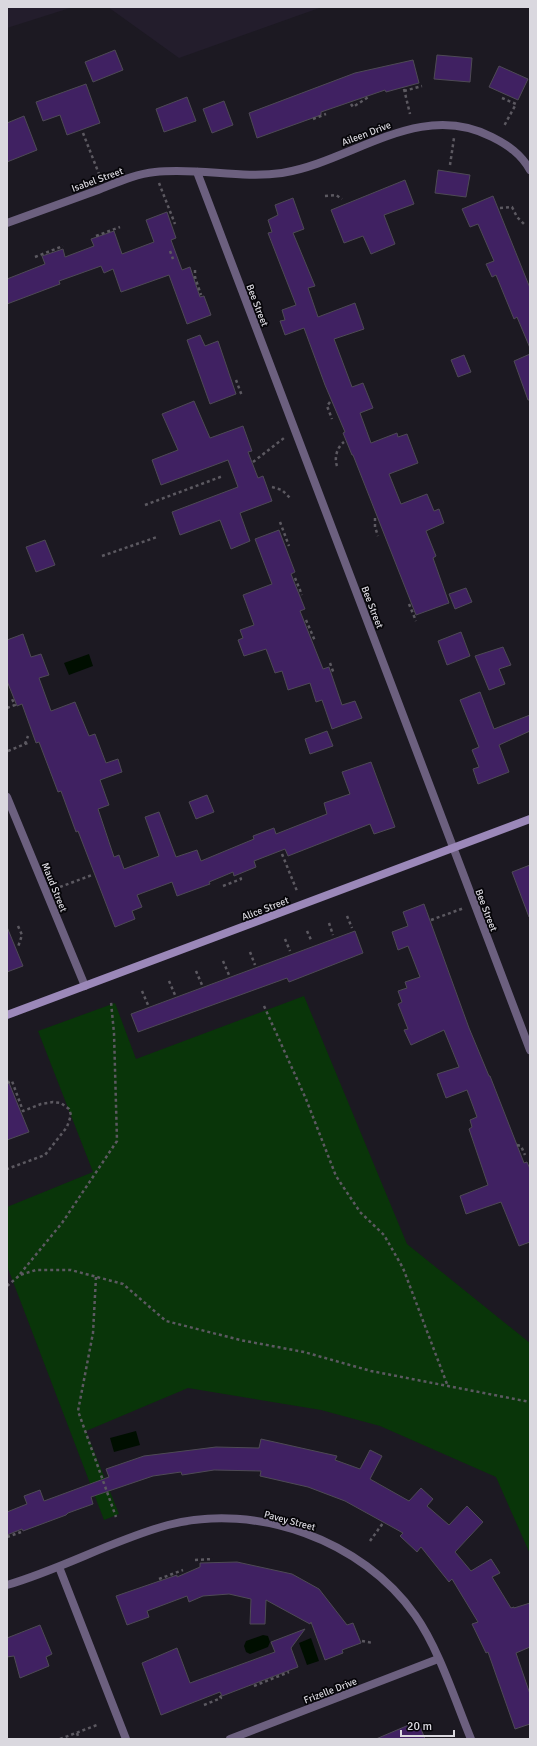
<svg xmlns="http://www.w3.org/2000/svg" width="537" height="1746" viewBox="0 0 537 1746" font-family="Signika,sans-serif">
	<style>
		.built { fill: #231d2c }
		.green { fill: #093509 }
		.water { fill: #000e00 }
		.building { fill: #402162; stroke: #4e4a55 }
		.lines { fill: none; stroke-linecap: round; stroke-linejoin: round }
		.path { stroke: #5c5961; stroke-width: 2.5; stroke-dasharray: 3 3; stroke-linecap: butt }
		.street { stroke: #6c607f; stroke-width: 8 }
		.secondary { stroke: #9b88b9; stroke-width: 8 }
		.labels { text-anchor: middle; stroke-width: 3.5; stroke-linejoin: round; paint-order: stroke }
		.street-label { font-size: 10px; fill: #dad8df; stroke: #060509 }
	</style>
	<rect width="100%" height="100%" fill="#1c1922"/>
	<g class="built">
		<polygon points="7,7 73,7 7,28"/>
		<polygon points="108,7 322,7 179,58"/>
	</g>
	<polygon class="green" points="304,996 407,1244 530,1343 530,1554 496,1477 380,1426 321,1410 188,1388 86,1431 119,1514 104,1520 7,1266 7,1207 93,1172 38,1031 115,1003 136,1059"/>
	<g class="water">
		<polygon points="89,654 93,666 69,675 64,663"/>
		<polygon points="136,1431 140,1445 114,1452 110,1438"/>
		<polygon points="263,1635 268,1636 270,1642 268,1647 250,1654 246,1652 244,1646 246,1641"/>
		<polygon points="311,1638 319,1661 307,1665 299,1643"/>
	</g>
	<g class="building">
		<polygon points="115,50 123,70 93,82 85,62"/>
		<polygon points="437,55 472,58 470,82 434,79"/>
		<polygon points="413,60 419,83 386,92 385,90 321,112 321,115 257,138 249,113 355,73"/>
		<polygon points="499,66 528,79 518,100 489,87"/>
		<polygon points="86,84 100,123 67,135 60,115 43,121 36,102"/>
		<polygon points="187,97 196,121 164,132 156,109"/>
		<polygon points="224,101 233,125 212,133 203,109"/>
		<polygon points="24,116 37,150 7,162 7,123"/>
		<polygon points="438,170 470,175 466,197 435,193"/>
		<polygon points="405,180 414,204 384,215 395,244 371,254 363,236 344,243 331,210"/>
		<polygon points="493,196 530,288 530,348 517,317 514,319 496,275 492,277 486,264 494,261 478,224 470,227 462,209"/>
		<polygon points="293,198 304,229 293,233 315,286 308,288 318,317 355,303 364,329 334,339 352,387 363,383 373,408 360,413 371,443 397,433 398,437 407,434 418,463 389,474 401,504 427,494 434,511 439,509 444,523 426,531 436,556 433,558 449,603 416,615 353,455 352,455 343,433 345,432 325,385 304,328 285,335 280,321 285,320 282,310 296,305 268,233 272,232 268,220 278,215 275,205"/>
		<polygon points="167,212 176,238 171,240 182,270 190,267 200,297 204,296 211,315 187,324 169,275 121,292 113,269 104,273 101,266 59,281 60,284 7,304 7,279 45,264 42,256 63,249 65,257 94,246 91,239 114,231 122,254 154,242 146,220"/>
		<polygon points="200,335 205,346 218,341 236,394 210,404 187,340"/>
		<polygon points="530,354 530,400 528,400 514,361"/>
		<polygon points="464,355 471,372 458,377 451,360"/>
		<polygon points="194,401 210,438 243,426 252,451 248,452 258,478 263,476 272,501 240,513 250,541 231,549 220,520 180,535 172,512 238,487 228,460 161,485 152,460 178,450 162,414"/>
		<polygon points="279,530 295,572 291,574 305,609 300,611 323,669 329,667 342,705 355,701 362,718 332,729 322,700 316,702 310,683 288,690 282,671 275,673 266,649 244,656 238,640 243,638 240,630 254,625 243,595 272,584 255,539"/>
		<polygon points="45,540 55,565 36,572 26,547"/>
		<polygon points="466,588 472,602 455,609 449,594"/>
		<polygon points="461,632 470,656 447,665 438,641"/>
		<polygon points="23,634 31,657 41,654 49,675 39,678 51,711 75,702 89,736 95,734 106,763 118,759 122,772 100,780 109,805 98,809 114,857 119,855 124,869 159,856 145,817 159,812 176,857 197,850 201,861 254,839 253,836 274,828 276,834 327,814 324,803 350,794 342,772 371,762 395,827 374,834 370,824 288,856 285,849 254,861 256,867 234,876 233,872 209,882 210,884 177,896 172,882 137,895 142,907 132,911 135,919 115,927 78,831 76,832 61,791 58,792 39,742 36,743 22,704 17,706 7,681 7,640"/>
		<polygon points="503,647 511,665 499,669 505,684 489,690 475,656"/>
		<polygon points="480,692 494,729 530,715 530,731 499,745 509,772 478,784 473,769 479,767 472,750 479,747 460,700"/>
		<polygon points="327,731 333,746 310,754 305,739"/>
		<polygon points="207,795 214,812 196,819 189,802"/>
		<polygon points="530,865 530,917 529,917 512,872"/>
		<polygon points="424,904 469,1028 489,1076 490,1076 524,1163 527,1162 530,1169 530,1242 519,1246 501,1202 466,1214 460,1196 488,1185 469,1129 472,1127 470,1120 477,1117 467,1090 446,1098 437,1074 459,1067 444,1030 411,1045 404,1030 408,1029 398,1004 402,1002 398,991 407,988 405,982 420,977 408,946 398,950 392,932 408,926 403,912"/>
		<polygon points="7,927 23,966 7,972"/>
		<polygon points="355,931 363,953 289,982 287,978 138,1032 131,1014"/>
		<polygon points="7,1078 29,1132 7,1140"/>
		<polygon points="261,1439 337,1456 335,1460 360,1469 370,1450 382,1456 370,1479 409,1501 421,1488 433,1499 427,1506 449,1525 467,1506 483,1522 455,1552 471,1571 491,1559 500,1573 492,1577 511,1608 514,1607 514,1608 530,1603 530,1647 516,1653 530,1694 530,1724 515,1729 488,1652 486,1653 472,1624 478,1622 452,1579 449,1582 421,1547 417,1552 400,1536 403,1533 345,1501 308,1487 260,1476 261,1471 214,1470 182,1475 181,1472 153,1476 91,1497 93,1504 68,1513 66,1515 23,1531 22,1529 7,1535 7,1512 27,1504 24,1496 40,1490 44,1501 109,1477 106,1469 144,1456 216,1447 259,1448"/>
		<polygon points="237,1562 292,1574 319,1589 347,1625 353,1623 361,1643 342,1650 343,1653 325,1660 311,1622 310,1624 266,1600 265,1624 250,1624 251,1599 229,1594 203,1596 189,1602 187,1596 147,1611 149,1617 127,1625 116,1596 177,1575 177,1577 200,1567 200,1563"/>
		<polygon points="40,1625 52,1654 46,1657 49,1666 20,1678 14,1656 7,1657 7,1638"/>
		<polygon points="305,1629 291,1648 298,1667 222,1696 220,1692 161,1715 142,1663 177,1648 190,1683 275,1652 271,1642"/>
		<polygon points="418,1721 425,1739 376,1739"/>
	</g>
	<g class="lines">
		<g class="path">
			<polyline points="404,89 410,114"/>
			<polyline points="404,91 422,86"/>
			<polyline points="502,98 516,104 504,126"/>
			<polyline points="351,104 353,107 370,96"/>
			<polyline points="313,119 326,114"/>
			<polyline points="83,133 99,174"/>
			<polyline points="450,165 454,138"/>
			<polyline points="159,183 175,224"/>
			<polyline points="325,196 336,195 342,199"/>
			<polyline points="500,208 512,207 517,217 524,224"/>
			<polyline points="96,236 120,227"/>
			<polyline points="170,251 173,259"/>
			<polyline points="35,257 63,246"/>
			<polyline points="195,270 195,277 201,295"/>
			<polyline points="236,380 242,396"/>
			<polyline points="330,402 327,406 332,419"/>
			<polyline points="253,462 284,438"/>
			<path d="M337,466c-3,-8 0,-19 7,-24"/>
			<polyline points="272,487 282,490 291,499"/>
			<polyline points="145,505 223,476"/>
			<polyline points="375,518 375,527 378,536"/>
			<polyline points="280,522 289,546"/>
			<polyline points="102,556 157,537"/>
			<polyline points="295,578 302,595"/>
			<polyline points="409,604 416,621"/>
			<polyline points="306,620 315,641"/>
			<polyline points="330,663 334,674"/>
			<polyline points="7,708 15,705 12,699"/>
			<polyline points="25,744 28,736"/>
			<polyline points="8,751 30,742"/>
			<polyline points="282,854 297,891"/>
			<polyline points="223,886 241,879 239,875"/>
			<polyline points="60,887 92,875"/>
			<polyline points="347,916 352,928"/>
			<polyline points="431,920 464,908"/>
			<polyline points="329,923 333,935"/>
			<polyline points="18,926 22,935 18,947"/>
			<polyline points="307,931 312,942"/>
			<polyline points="285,939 290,951"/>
			<polyline points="250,952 255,965"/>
			<polyline points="223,961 229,975"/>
			<polyline points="196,971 202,985"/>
			<polyline points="169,981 175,995"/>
			<polyline points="142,991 148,1005"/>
			<polyline points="264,1006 306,1099 336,1176 360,1212 384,1235 403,1268 447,1384"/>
			<polyline points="7,1083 12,1081 23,1111 41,1104 53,1102 61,1103 69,1109 71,1115 67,1127 45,1155 7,1169"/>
			<polyline points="517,1145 521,1146 525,1155"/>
			<polyline points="20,1274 62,1223 117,1141 114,1033 111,1002"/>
			<polyline points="96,1277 93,1333 78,1411 116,1517"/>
			<polyline points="7,1286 20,1275 36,1270 71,1270 123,1284 166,1321 240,1340 304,1352 371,1371 530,1402"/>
			<polyline points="7,1537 21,1532"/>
			<polyline points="370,1541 383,1523"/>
			<polyline points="195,1560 213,1559"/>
			<polyline points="159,1579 183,1570"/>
			<polyline points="362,1641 373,1643"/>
			<polyline points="254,1686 289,1672"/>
			<polyline points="204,1705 221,1698 219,1694"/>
			<polyline points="77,1733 79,1739"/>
			<polyline points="60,1739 97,1725"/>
		</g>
		<g class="street">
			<polyline points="197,172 530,1050"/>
			<path d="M7,223c30,-11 60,-22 91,-33 18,-7 37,-16 57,-18 42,-5 85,7 127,1 70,-11 137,-74 210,-36 16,8 29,17 38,33"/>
			<polyline points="7,797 85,986"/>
			<polyline points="59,1567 126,1739"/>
			<path d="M7,1585c55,-16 106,-45 161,-60 89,-23 194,15 247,90 24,34 40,85 56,124"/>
			<polyline points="230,1739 438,1659"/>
		</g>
		<polyline class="secondary" points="7,1015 530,819"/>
	</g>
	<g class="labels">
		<g class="street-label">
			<text transform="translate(366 133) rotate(-21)" y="4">Aileen Drive</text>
			<text transform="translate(97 179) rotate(-20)" y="4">Isabel Street</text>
			<text transform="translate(258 305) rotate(69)" y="4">Bee Street</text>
			<text transform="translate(373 607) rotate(69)" y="4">Bee Street</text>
			<text transform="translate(55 887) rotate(68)" y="4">Maud Street</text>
			<text transform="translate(265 908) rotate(-21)" y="4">Alice Street</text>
			<text transform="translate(487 910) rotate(69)" y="4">Bee Street</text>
			<text transform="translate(290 1520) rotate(15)" y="4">Pavey Street</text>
			<text transform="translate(330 1690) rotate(-21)" y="4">Frizelle Drive</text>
		</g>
	</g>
	<rect width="537" height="1746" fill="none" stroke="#dad8df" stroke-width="16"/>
	<path d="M401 1730v6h53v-6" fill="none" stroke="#dad8df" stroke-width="2"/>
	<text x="407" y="1730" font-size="12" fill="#dad8df" stroke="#060509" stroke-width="3" paint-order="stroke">20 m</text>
</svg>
